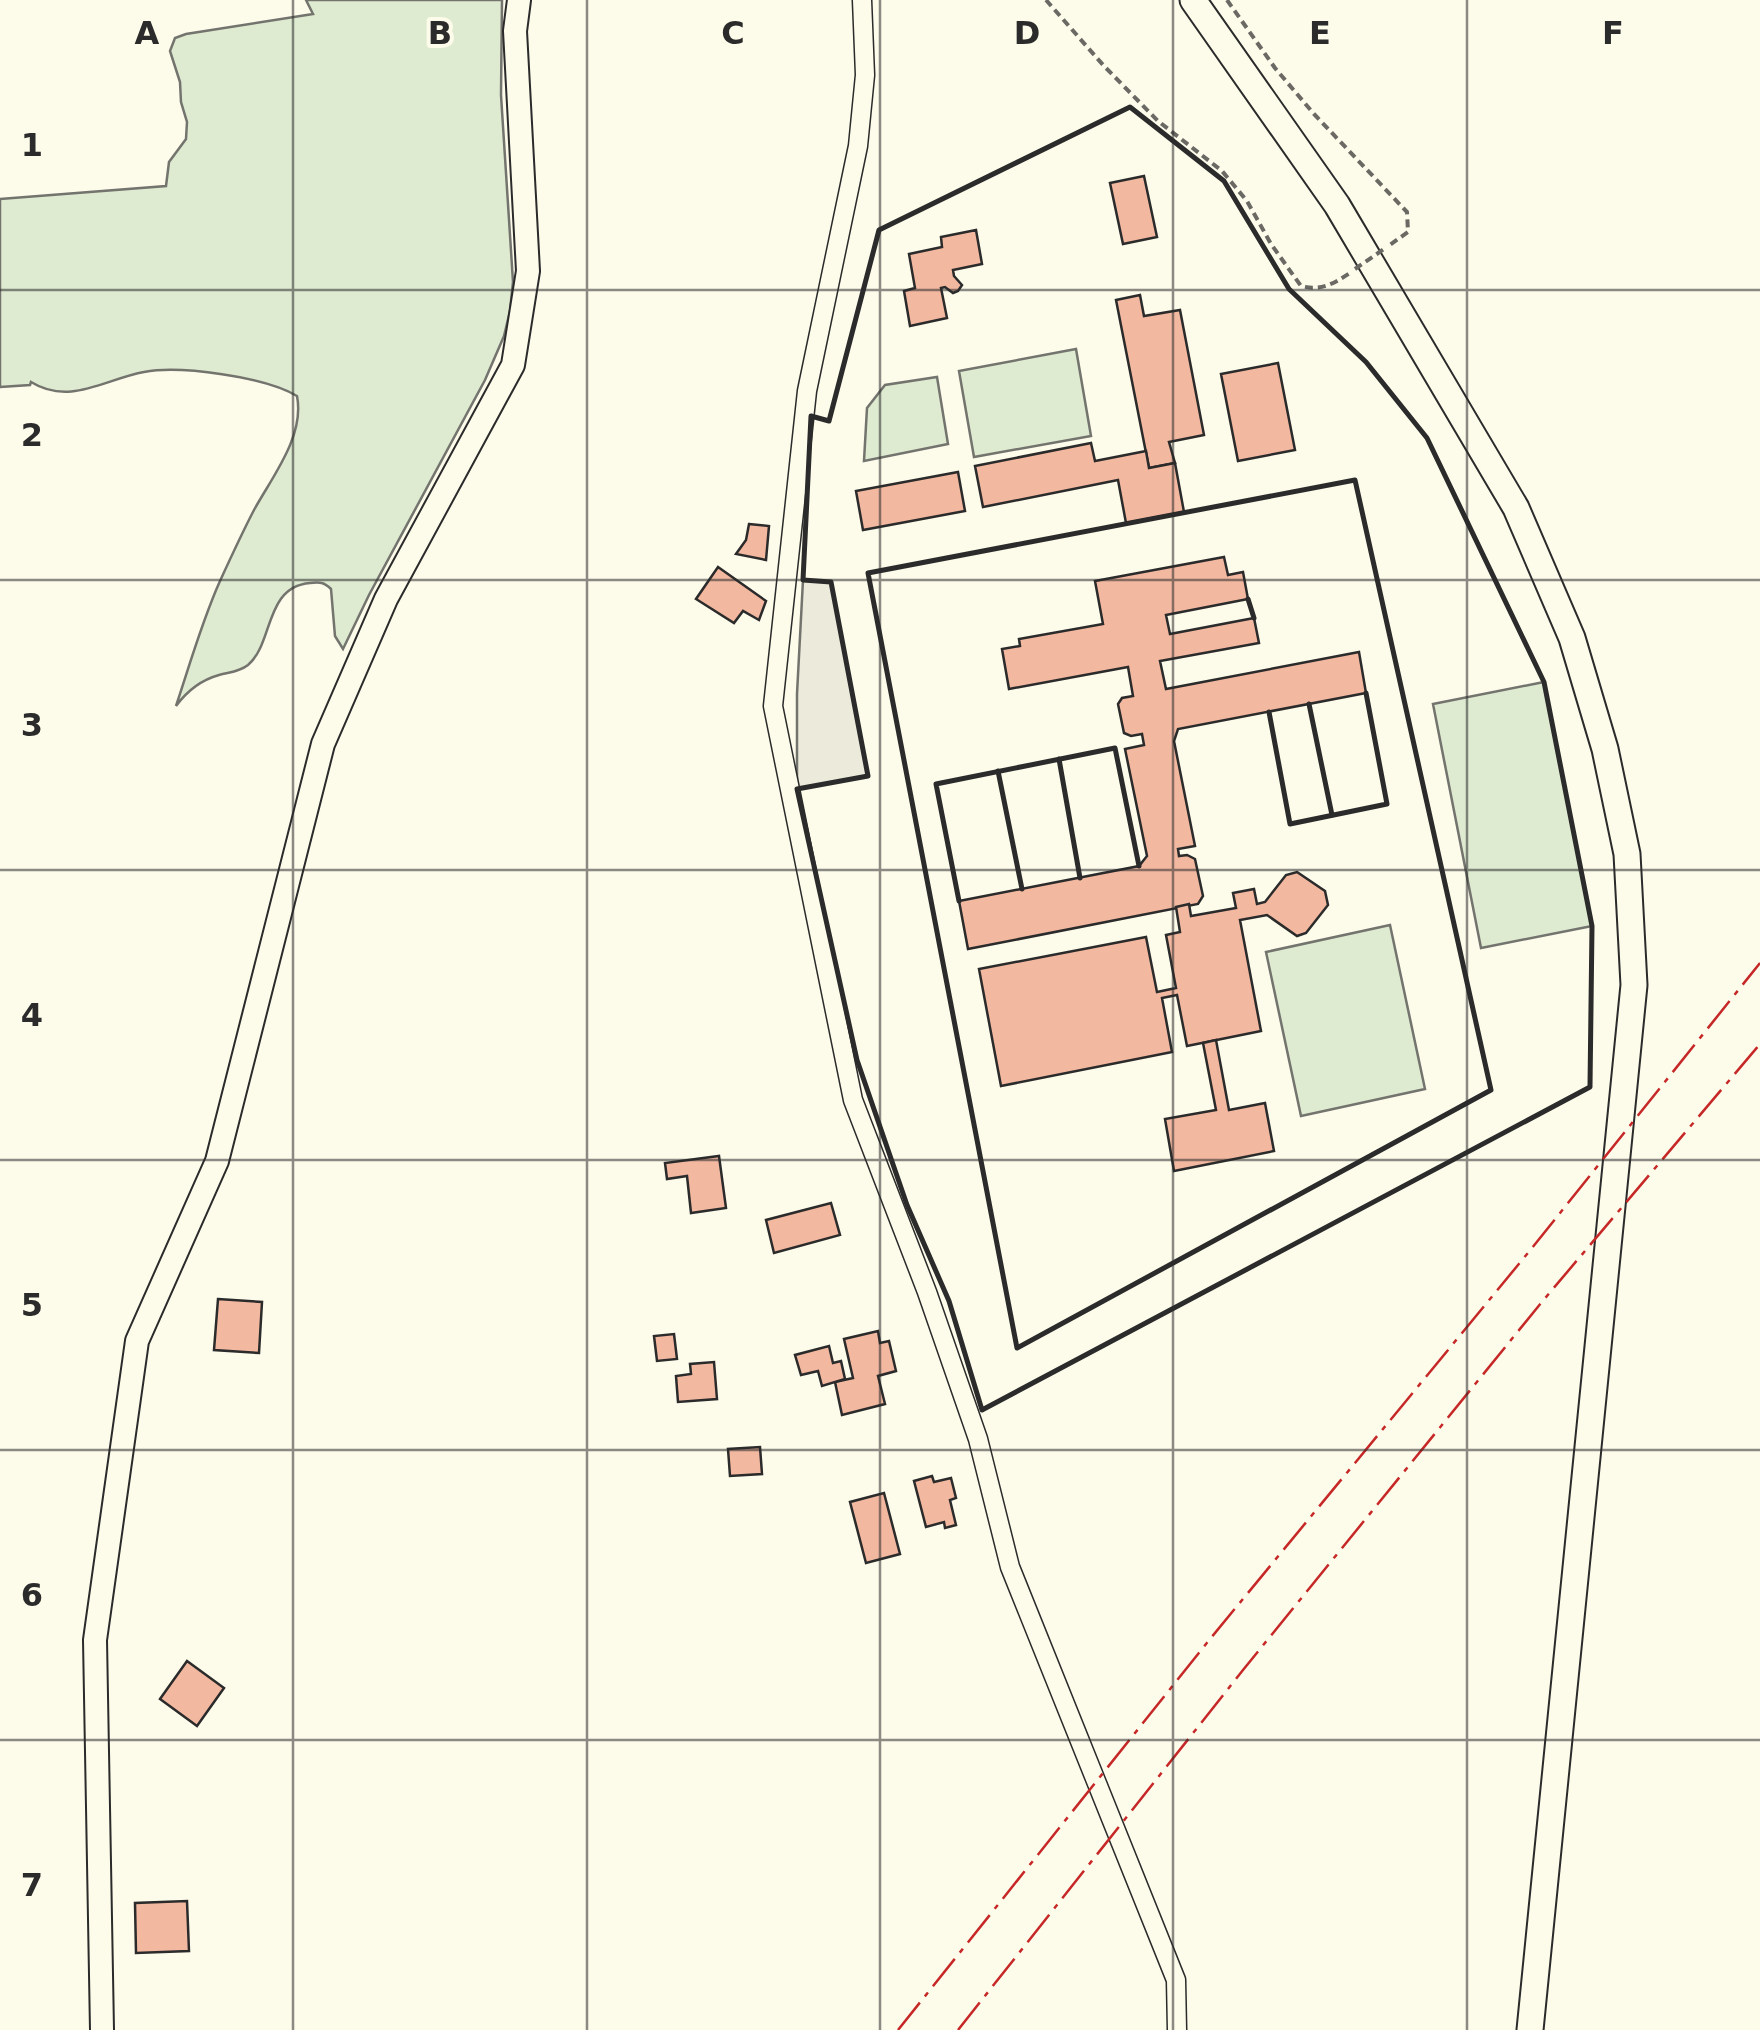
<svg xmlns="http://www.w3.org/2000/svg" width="1760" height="2030" viewBox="0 0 1760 2030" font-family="'DejaVu Sans',sans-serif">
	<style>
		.green { fill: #deebd1; stroke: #74746e; stroke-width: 2.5 }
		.parking { fill: #eceadb; stroke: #74746e; stroke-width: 2.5 }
		.building { fill: #f2b8a0; stroke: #2b2b2b; stroke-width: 2.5 }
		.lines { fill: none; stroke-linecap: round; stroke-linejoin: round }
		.minor-casing { stroke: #2b2b2b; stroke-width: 21 }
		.tertiary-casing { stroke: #2b2b2b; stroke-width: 26 }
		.secondary-casing { stroke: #2b2b2b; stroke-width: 29 }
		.path { stroke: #6a6964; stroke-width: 4; stroke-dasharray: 8 5; stroke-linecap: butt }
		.minor { stroke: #fdfbea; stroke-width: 18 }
		.tertiary { stroke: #fdfbea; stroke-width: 22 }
		.secondary { stroke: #fdfbea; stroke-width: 25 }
		.path-bridge { stroke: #6a6964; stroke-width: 4; stroke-dasharray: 8 5; stroke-linecap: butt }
		.wall { stroke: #2b2b2b; stroke-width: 5 }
		.power { stroke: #c62828; stroke-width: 2.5; stroke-dasharray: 35 8 5 8; stroke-linecap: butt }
		.grid { fill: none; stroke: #2b2b2b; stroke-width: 2.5; stroke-opacity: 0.55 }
		.grid-label { font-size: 32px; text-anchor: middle; font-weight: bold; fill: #2b2b2b; stroke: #fdfbea; stroke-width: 8; stroke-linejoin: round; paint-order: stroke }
	</style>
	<rect width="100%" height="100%" fill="#fdfbea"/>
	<g class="green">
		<path d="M306,0h196l-1,95 12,187 -3,29 -6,25 -19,44 -116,215 -26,54 -8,-13 -4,-47c-7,-7 -11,-7 -21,-6 -46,4 -36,60 -62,82 -9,7 -18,7 -29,10 -18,5 -32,16 -43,31 14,-42 26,-85 44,-125 11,-24 22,-48 34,-71 18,-33 51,-74 43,-114 -32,-19 -117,-31 -153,-24 -39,7 -74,34 -113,10l-1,3 -30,2v-188l166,-13 3,-24 17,-23 1,-17 -6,-20 -1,-20 -10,-31 5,-13 11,-4 127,-20z"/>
		<polygon points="1076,349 1091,436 974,457 959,371"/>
		<polygon points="937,377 948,444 864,461 867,408 885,385"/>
		<polygon points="1544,682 1592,926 1481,948 1433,704"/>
		<polygon points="1390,925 1425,1089 1301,1116 1266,952"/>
	</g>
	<polygon class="parking" points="803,580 831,582 868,776 797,789 797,694"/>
	<g class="building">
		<polygon points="1144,176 1157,237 1123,244 1110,183"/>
		<polygon points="976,230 982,264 953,270 954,276 962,285 958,291 953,293 945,287 941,288 947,318 910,326 904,291 915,288 909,254 942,247 941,237"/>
		<polygon points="1140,295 1144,316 1180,310 1204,435 1169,442 1175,463 1149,468 1116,300"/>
		<polygon points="1278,363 1295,450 1238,461 1221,374"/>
		<polygon points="1091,443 1095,461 1146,451 1149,468 1175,463 1184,512 1126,523 1118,480 983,507 975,466"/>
		<polygon points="958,472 965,511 863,530 856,491"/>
		<polygon points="749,524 769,526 766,560 736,554 746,540"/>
		<polygon points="1224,557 1228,575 1243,572 1248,599 1166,615 1170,634 1254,618 1259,643 1160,661 1166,689 1359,652 1366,693 1178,729 1174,741 1195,846 1178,849 1179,856 1187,855 1195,859 1203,896 1198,904 968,949 959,901 1139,866 1147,856 1125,749 1144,745 1142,734 1131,736 1124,733 1118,704 1122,698 1133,696 1128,667 1009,689 1002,649 1020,646 1019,639 1103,624 1095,581"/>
		<polygon points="718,567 766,601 759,620 743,611 734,623 696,599"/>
		<polygon points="1297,872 1325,891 1328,905 1306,933 1297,936 1267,915 1240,920 1261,1031 1187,1046 1177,995 1162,998 1172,1052 1001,1086 979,969 1146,937 1157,992 1176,988 1166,935 1180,932 1176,907 1189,904 1191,916 1236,908 1233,893 1254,889 1257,904 1265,902 1286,875"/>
		<polygon points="1216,1040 1229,1110 1265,1103 1274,1151 1174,1171 1165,1119 1216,1110 1203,1043"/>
		<polygon points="719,1156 726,1208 691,1213 687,1176 667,1179 665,1163"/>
		<polygon points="831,1203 840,1235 774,1253 766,1220"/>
		<polygon points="218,1299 262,1302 259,1353 214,1350"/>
		<polygon points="878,1331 880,1343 889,1341 896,1371 878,1376 885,1404 842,1415 835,1382 853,1378 844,1339"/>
		<polygon points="674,1334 677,1359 657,1361 654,1336"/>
		<polygon points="829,1346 833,1363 841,1361 845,1379 822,1386 818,1371 801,1375 795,1355"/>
		<polygon points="714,1362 717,1399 678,1402 676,1376 691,1374 690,1364"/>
		<polygon points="760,1447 762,1474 730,1476 728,1449"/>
		<polygon points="932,1476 934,1482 951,1478 956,1498 950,1500 956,1525 945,1528 944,1522 926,1527 914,1481"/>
		<polygon points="884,1493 900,1554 866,1563 850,1502"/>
		<polygon points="187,1661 224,1688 197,1726 160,1699"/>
		<polygon points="187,1901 189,1951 136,1953 135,1903"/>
	</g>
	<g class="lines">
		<defs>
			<polyline id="minor" points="862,0 865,75 858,146 807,391 773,706 853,1100 927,1292 978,1439 1010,1567 1176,1980 1177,2030"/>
			<polyline id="tertiary" points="102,2030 95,1640 137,1341 217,1161 323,744 386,599 513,365 528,271 515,31 519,0"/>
			<polyline id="secondary" points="1193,0 1337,205 1516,508 1572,638 1605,749 1627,854 1634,985 1530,2030"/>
		</defs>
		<use href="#minor" class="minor-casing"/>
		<use href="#tertiary" class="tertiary-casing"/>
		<use href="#secondary" class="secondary-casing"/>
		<g class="path">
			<path d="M1046,0l58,66 54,55 64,50 25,30 24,43 30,42c20,5 32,-2 49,-13"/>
			<polyline points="1227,0 1275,68 1314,114 1407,212 1408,232 1387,247"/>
		</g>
		<use href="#minor" class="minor"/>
		<use href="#tertiary" class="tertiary"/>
		<use href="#secondary" class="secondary"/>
		<polyline class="path-bridge" points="1355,269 1384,249"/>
		<g class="wall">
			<polygon points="1130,107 1224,181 1289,289 1366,362 1427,438 1544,682 1592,926 1590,1087 982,1410 949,1301 907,1205 857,1060 797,789 868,776 831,582 803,580 811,416 829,421 879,230"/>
			<polygon points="1355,480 1491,1090 1017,1348 868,573"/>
			<polyline points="1248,599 1254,618"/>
			<polyline points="1309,704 1332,815"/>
			<polyline points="1269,712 1290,824 1387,804 1366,693"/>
			<polyline points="1059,759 1080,878"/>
			<polyline points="998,771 1022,889"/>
			<polyline points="959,901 936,784 1115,748 1139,866"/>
		</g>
		<g class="power">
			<polyline points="898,2030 1210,1639 1532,1248 1760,963"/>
			<polyline points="958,2030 1243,1670 1541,1303 1760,1044"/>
		</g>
	</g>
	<path class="grid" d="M293,0v2030M587,0v2030M880,0v2030M1173,0v2030M1467,0v2030M0,290h1760M0,580h1760M0,870h1760M0,1160h1760M0,1450h1760M0,1740h1760"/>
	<g class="grid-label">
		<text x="147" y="44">A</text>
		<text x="440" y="44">B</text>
		<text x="733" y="44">C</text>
		<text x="1027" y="44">D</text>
		<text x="1320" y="44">E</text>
		<text x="1613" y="44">F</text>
		<text x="32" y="156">1</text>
		<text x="32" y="446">2</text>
		<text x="32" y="736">3</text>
		<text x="32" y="1026">4</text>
		<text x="32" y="1316">5</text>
		<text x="32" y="1606">6</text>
		<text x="32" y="1896">7</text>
	</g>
</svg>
